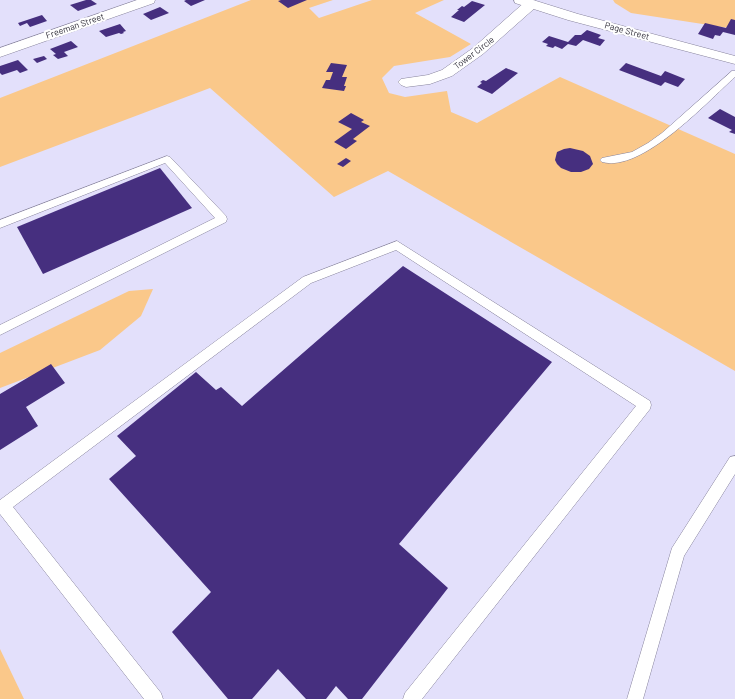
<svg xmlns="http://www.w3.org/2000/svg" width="735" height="699" viewBox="0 0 735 699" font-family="Barlow,sans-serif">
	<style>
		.green { fill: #fac88a }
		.building { fill: #462f7f }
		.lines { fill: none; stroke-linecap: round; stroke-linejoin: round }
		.lane-casing { stroke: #87839c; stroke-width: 1 }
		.street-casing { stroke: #87839c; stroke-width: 1 }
		.secondary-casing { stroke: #87839c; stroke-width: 1 }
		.lane { fill: #fff; fill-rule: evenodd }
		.street { fill: #fff; fill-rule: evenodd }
		.secondary { fill: #fff; fill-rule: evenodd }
		.labels { text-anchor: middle; stroke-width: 4; stroke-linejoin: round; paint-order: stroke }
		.far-street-label { font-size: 9px; fill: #32303b; stroke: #fff }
	</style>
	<rect width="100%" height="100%" fill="#e3e0fb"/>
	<g class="green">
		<polygon points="251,0 333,0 309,8 319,18 372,0 444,0 415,13 471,44 450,57 394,66 382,78 389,93 405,97 447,91 451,112 477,123 560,77 735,154 735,371 388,171 334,197 210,88 0,167 0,98"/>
		<polygon points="613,0 735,0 735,29 631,13 615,3"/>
		<polygon points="153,289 141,316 100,350 0,388 0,353 129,291"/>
		<polygon points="0,649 24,699 0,699"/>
	</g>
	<g class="building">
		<polygon points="86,0 91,0 97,4 78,11 70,5"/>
		<polygon points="186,0 205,0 191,6 184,1"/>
		<polygon points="281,0 307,0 288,8 278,1"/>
		<polygon points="472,1 485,5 464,22 451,17 459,10 457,10 462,6 464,7"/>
		<polygon points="160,7 169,13 151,20 143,14"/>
		<polygon points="42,15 47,21 30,27 27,23 20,26 18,23"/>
		<polygon points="731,19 735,20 735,35 723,32 720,36 715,35 713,39 698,34 705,23 726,28"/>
		<polygon points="120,24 126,31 123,32 124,33 121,34 119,33 106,37 99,31"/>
		<polygon points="587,30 601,35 598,38 605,40 600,46 583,40 576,46 568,44 562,49 555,46 553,48 546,46 548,44 542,42 549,36 568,42 575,35 581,35"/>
		<polygon points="71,41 78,47 64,52 68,56 58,59 53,55 56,54 50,49"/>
		<polygon points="44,56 47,59 37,63 33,59"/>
		<polygon points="18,60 28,70 20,73 17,70 2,75 0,73 0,66"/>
		<polygon points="331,63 347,65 342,77 347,77 344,86 346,86 344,91 322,88 326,80 330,80 333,72 326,72"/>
		<polygon points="626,63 661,76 665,71 685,79 678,87 665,82 661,86 619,70"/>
		<polygon points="506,68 518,73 492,94 477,87 482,83 480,82 483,80 486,81"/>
		<polygon points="720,109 735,117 735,134 729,132 732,130 708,118"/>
		<polygon points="351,113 364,120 361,122 370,126 353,139 357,141 346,149 334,142 352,129 338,122"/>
		<polygon points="570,148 583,151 590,156 593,164 589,169 581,172 571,172 561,168 557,164 555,160 557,152 564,149"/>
		<polygon points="346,158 351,161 343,167 337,164"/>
		<polygon points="160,168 192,208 43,274 17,227"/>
		<polygon points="403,266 552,362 399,544 448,588 362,699 348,699 336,686 326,699 306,699 278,669 252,699 228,699 172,632 211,592 109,479 136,456 117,436 196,372 216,390 221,387 242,406"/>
		<polygon points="51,364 65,383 26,407 38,426 0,450 0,394"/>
	</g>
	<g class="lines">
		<defs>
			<g id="lane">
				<path d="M732,71h3v6c-28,25 -93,96 -133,85l-2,-2 2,-2 30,-6 16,-9 14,-10z"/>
				<polygon points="167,156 170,157 226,216 227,219 226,222 0,335 0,325 215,218 165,163 0,228 0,220"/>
				<polygon points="397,241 650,401 651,405 650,409 422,699 403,699 405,693 636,406 396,250 311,283 13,507 161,693 163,699 144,699 0,514 0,500 303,277"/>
				<polygon points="735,456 735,474 684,556 643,699 627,699 672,548 730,457"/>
			</g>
			<g id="street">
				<polygon points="137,0 155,0 154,3 0,57 0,48"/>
				<polygon points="531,0 536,1 538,4 536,7 483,54 452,76 430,84 406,87 401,85 398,82 401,79 428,75 442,70 473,48 526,1"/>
			</g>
			<polygon id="secondary" points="514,0 533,0 578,14 735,56 735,64 568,20 515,3"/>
		</defs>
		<use href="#lane" class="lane-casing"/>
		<use href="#street" class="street-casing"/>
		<use href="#secondary" class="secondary-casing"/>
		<use href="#lane" class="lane"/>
		<use href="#street" class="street"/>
		<use href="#secondary" class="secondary"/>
	</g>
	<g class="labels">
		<g class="far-street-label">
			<text transform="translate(75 26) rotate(-19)" y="3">Freeman Street</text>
			<text transform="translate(627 31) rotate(15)" y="3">Page Street</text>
			<text transform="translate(474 53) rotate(-37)" y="3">Tower Circle</text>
		</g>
	</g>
</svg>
